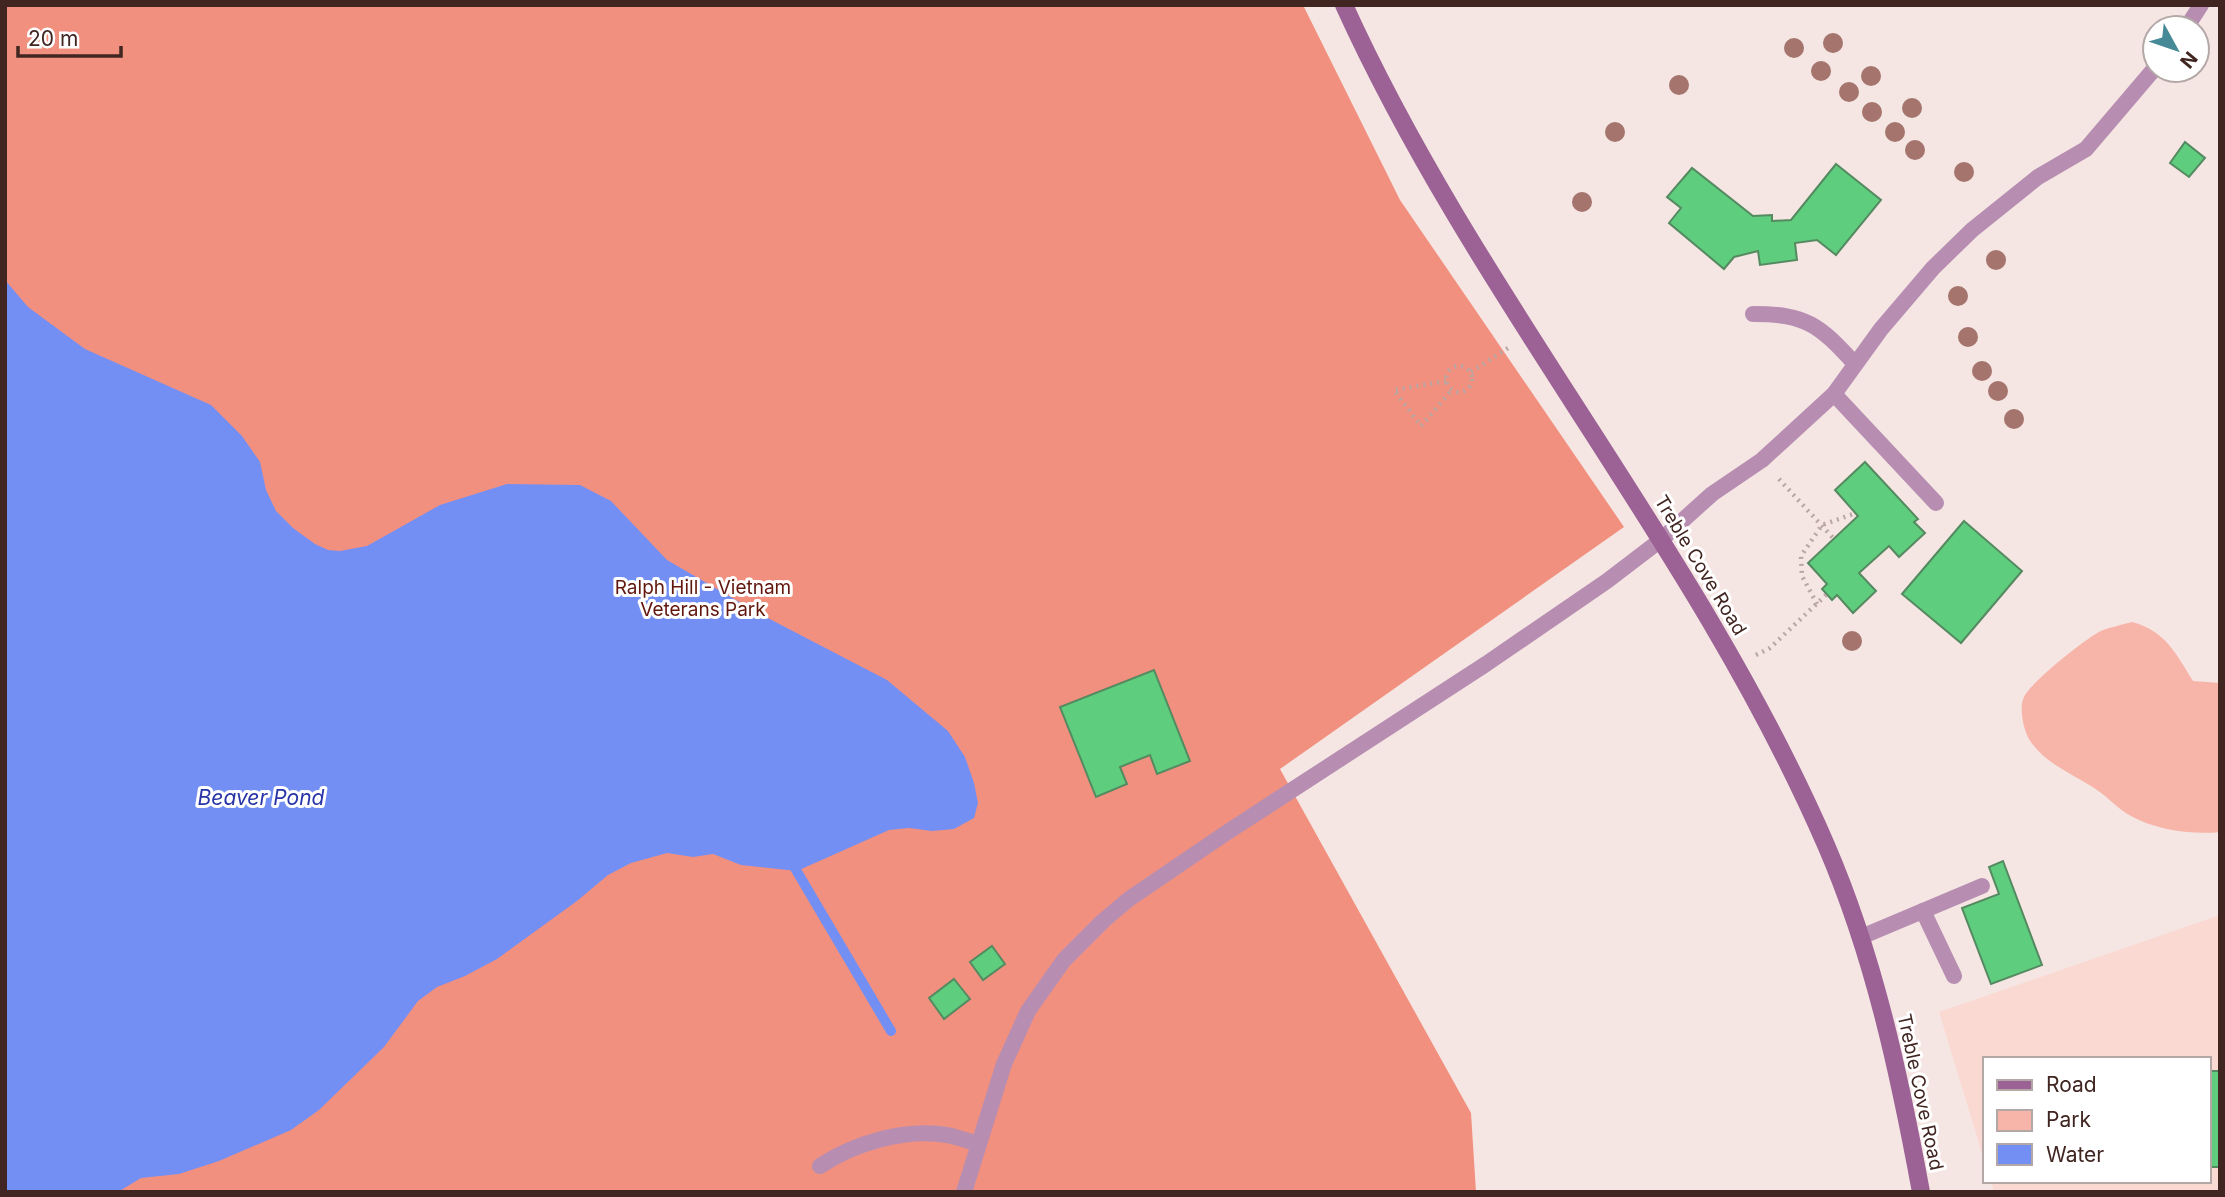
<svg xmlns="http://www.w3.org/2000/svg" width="2225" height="1197" viewBox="0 0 2225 1197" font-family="Inter,sans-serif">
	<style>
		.built { fill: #fad9d3 }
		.green { fill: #f7b4a8 }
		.forest { fill: #f2907f }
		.water { fill: #748ff4 }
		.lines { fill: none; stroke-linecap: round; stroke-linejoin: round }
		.stream { stroke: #748ff4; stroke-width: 10 }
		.building { fill: #5ecd7e; stroke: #558a61; stroke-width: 2 }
		.path { stroke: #b9a6a3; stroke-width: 4.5; stroke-dasharray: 2 5; stroke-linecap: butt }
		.service { stroke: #b78eb2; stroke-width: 16 }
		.secondary { stroke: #9c6195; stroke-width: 18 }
		.tree { fill: #a4746d }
		.labels { text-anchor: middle; stroke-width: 6; stroke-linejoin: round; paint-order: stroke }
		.street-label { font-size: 19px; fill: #402521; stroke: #fff }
		.park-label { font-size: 19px; fill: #62170d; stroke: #fff }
		.water-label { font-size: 21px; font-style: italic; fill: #2834a7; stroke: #fff }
	</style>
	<rect width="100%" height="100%" fill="#f5e6e3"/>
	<polygon class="built" points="2220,915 2220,1192 1994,1192 1991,1181 2209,1181 2209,1059 1985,1059 1985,1163 1939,1012"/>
	<path class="green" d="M2132,622c34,9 44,32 61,59l27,2v149c-28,3 -64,-2 -89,-16 -12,-6 -22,-18 -34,-26 -23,-16 -53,-26 -68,-51 -6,-10 -10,-32 -5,-42 6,-14 62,-59 77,-66 9,-4 21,-6 31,-9z"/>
	<polygon class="forest" points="5,5 1303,5 1400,200 1624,527 1280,769 1471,1113 1476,1192 5,1192"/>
	<polygon class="water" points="5,280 28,307 85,349 211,405 242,436 260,462 266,490 276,511 293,528 315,544 328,550 340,551 367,546 440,505 507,484 580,485 611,501 667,560 760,614 887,680 948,731 965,757 974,783 978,803 974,818 954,829 932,831 909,828 889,830 797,871 741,865 713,854 693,857 667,853 631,863 608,875 577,901 497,959 465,976 437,987 418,1001 384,1047 319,1110 291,1130 219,1161 179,1174 141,1178 118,1192 5,1192"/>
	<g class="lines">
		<polyline class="stream" points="789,858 891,1031"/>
	</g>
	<g class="building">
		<polygon points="2185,142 2205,158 2189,177 2170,163"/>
		<polygon points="1836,164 1881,200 1836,255 1817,240 1795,243 1797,260 1760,265 1758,251 1734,257 1724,269 1669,223 1681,208 1667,197 1692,168 1753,216 1772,215 1772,221 1791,220"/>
		<polygon points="1865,462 1918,519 1914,522 1925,533 1899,557 1889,546 1859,573 1876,591 1853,613 1837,595 1832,600 1822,589 1827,584 1808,563 1858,516 1835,490"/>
		<polygon points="1964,521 2022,571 1961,643 1902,594"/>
		<polygon points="1154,670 1190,761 1157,774 1150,755 1120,767 1127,784 1096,797 1060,707"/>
		<polygon points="2003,861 2042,965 1991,984 1962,908 1999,894 1989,867"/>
		<polygon points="992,946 1005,964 983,980 970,962"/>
		<polygon points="954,979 970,999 944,1019 929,998"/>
		<rect x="2209" y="1071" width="11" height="96"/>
	</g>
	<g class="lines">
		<g class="path">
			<circle cx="1459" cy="379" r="13"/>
			<polyline points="1471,372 1508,348"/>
			<polyline points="1446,381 1394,390 1421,426 1452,390"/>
			<polyline points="1779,479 1834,539"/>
			<polyline points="1817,604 1802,576 1801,556 1822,525 1856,513"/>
			<polyline points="1756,655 1770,648 1827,594"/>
		</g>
		<g class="service">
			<polyline points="2186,28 2201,5"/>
			<path d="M1753,314c54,0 66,11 102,50"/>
			<polyline points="1834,394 1936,503"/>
			<polyline points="1923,911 1954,976"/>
			<polyline points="1861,937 1982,886"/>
			<path d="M820,1166c35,-23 85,-38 127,-31 10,2 21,6 32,9"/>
			<polyline points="964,1192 1004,1064 1028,1011 1064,960 1103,921 1129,899 1226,833 1486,664 1607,581 1662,539 1712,494 1762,460 1834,394 1881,329 1933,268 1972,230 2038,177 2086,149 2155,68"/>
		</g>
		<path class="secondary" d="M1344,5c134,295 353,542 482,840 48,111 73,228 95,347"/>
	</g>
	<g class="tree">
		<circle cx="1833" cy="43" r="10"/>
		<circle cx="1794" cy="48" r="10"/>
		<circle cx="1821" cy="71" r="10"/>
		<circle cx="1871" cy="76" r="10"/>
		<circle cx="1679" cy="85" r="10"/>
		<circle cx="1849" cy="92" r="10"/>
		<circle cx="1912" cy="108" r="10"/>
		<circle cx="1872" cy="112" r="10"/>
		<circle cx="1615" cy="132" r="10"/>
		<circle cx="1895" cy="132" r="10"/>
		<circle cx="1915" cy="150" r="10"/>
		<circle cx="1964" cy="172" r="10"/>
		<circle cx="1582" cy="202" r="10"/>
		<circle cx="1996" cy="260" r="10"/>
		<circle cx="1958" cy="296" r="10"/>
		<circle cx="1968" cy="337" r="10"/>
		<circle cx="1982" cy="371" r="10"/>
		<circle cx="1998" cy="391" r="10"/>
		<circle cx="2014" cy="419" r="10"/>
		<circle cx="1852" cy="641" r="10"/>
	</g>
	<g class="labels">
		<g class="street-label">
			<text transform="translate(1701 565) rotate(59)" y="7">Treble Cove Road</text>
			<text transform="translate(1921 1092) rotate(78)" y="7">Treble Cove Road</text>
		</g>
		<g class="park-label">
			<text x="703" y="594">Ralph Hill - Vietnam<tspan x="703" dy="22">Veterans Park</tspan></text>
		</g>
		<g class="water-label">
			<text x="261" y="805">Beaver Pond</text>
		</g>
	</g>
	<rect width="2225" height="1197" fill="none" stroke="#402521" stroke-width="14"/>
	<rect x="1983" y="1057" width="228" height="126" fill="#ffffff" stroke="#b3a8a6" stroke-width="2"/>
	<rect x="1997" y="1080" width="35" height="10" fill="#9c6195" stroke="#b3a8a6" stroke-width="2"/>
	<text x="2046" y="1092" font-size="21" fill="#402521">Road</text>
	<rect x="1997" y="1110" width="35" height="21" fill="#f7b4a8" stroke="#b3a8a6" stroke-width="2"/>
	<text x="2046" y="1127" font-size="21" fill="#402521">Park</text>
	<rect x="1997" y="1144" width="35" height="21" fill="#748ff4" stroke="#b3a8a6" stroke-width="2"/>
	<text x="2046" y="1162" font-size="21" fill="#402521">Water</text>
	<g transform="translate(2176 49) rotate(130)"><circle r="33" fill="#ffffff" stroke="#b3a8a6" stroke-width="2"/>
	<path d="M0-5L12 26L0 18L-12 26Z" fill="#458a96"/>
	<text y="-10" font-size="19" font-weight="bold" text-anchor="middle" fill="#402521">N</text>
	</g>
	<path d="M18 46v10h103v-10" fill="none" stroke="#402521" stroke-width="3.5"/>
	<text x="28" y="46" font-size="21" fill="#402521" stroke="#ffffff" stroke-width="5" paint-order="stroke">20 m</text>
</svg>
